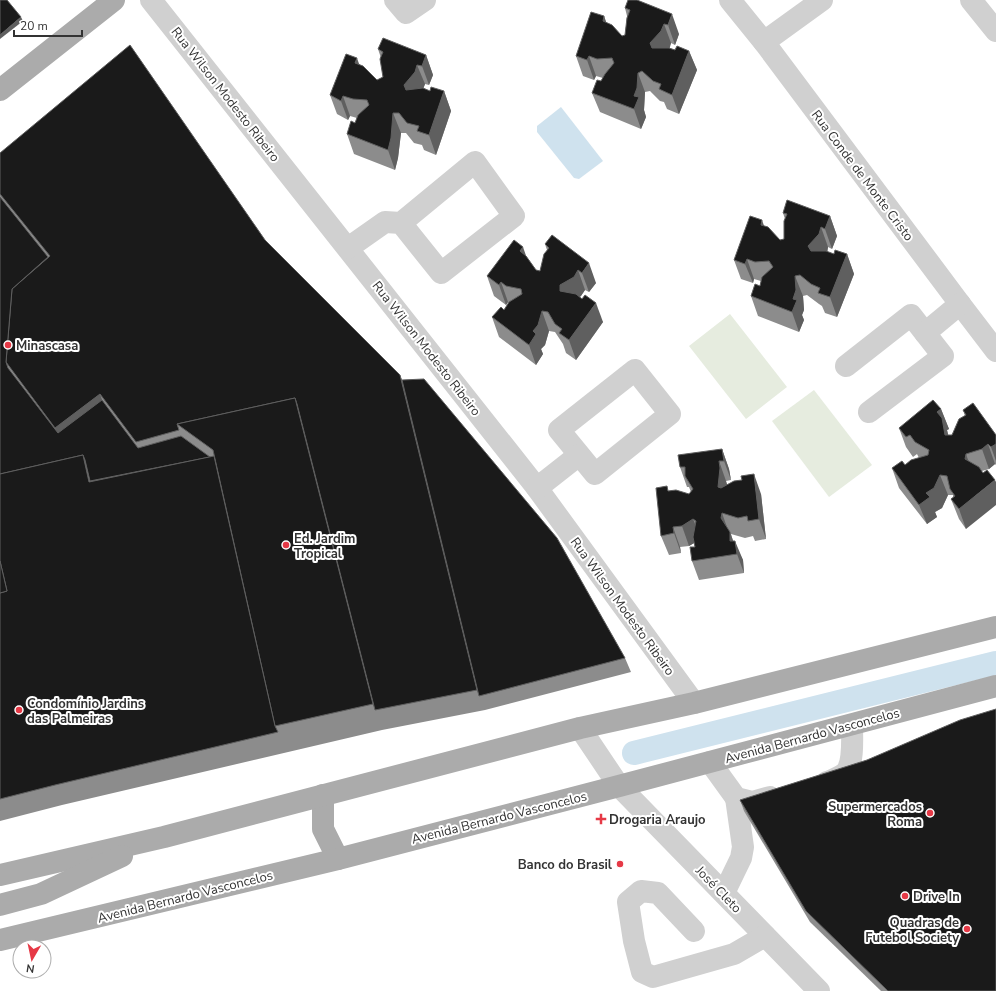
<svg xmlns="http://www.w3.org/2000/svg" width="996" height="991" viewBox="0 0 996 991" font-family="'Nunito Sans',sans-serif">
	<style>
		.green { fill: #e6ecdf }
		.water { fill: #cfe2ee }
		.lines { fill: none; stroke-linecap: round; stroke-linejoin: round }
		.canal { stroke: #cfe2ee; stroke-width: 24 }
		.minor { stroke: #d0d0d0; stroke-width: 22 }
		.major { stroke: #ababab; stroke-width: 22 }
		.wall { fill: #8c8c8c }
		.shaded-wall { fill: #5f5f5f }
		.building { fill: #1a1a1a; stroke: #5f5f5f }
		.poi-dot { fill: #e63946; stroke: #fff; stroke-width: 1.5 }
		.labels { text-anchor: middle; stroke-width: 4; stroke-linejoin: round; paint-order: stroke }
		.street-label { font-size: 13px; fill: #333; stroke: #fff }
		.poi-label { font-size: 13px; font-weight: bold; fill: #333; stroke: #fff; text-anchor: start }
	</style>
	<rect width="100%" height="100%" fill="#fff"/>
	<g class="green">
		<polygon points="730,314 787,387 746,419 689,346"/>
		<polygon points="814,390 872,465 829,497 772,421"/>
	</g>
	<polygon class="water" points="561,107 603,161 579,179 574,178 537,132 537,126"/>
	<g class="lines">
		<polyline class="canal" points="634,753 996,663"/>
		<g class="minor">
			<polyline points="151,0 537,488 694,703"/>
			<polyline points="395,0 406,13 425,0"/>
			<polyline points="730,0 764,42 960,304 996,351"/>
			<polyline points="971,0 996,31"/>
			<polyline points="764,42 822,0"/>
			<polyline points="348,248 385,222 401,223 475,162 514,216 441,273 401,223"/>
			<polyline points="846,366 911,315 925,333"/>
			<polygon points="635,370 670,414 595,474 559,430"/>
			<polyline points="869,412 943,356 925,333 960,304"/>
			<polyline points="537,488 579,455"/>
			<polyline points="580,728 619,786 819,991"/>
			<polyline points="710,762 736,798 752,802 770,797"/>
			<path d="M827,782c4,-1 16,-7 19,-10 8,-10 6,-35 6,-47"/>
			<polyline points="724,893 741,858 743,847 736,798"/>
			<polyline points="694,931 658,893 641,891 628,902 634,941 642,972 653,977 734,954 765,936"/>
		</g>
		<g class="major">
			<polyline points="0,90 114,0"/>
			<polyline points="323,795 323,829 338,859"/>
			<polyline points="0,875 164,837 580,728 694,703 996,627"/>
			<polyline points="0,905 41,894 122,856"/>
			<polyline points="0,940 338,859 619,786 996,686"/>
		</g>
	</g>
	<g class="wall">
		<polygon points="637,0 679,34 675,45 671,43 669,48 675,50 689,51 697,70 679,114 667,109 664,102 660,101 650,91 645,92 644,110 646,117 641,129 600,112 592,93 601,81 603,78 596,76 594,80 583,76 576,56 604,16 606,22 622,36 625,35 627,16 625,8"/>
		<polygon points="378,49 426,55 433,75 429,85 425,84 423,89 430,91 444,91 451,111 436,155 424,150 422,145 414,143 406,133 401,133 398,158 395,170 354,154 347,134 355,123 357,118 350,116 348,120 337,114 330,95 359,64 377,80 383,77 381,58"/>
		<polygon points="0,153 265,240 400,375 402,380 625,658 631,672 485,710 382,730 62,805 0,821"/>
		<polygon points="783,213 830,216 837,236 832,249 828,247 827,252 834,254 847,254 854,274 837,317 825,313 822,306 819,304 807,295 803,296 804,310 802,315 804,320 799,332 758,316 751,296 760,286 761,281 754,279 753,283 741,279 734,260 780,240 784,239 785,219"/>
		<polygon points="545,244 596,283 589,292 585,290 580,297 603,322 576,360 566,353 563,344 555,332 549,331 545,345 541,349 543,354 536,365 499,337 492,317 504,310 509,303 508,302 506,305 494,296 487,276 526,256 536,270 540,271 547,250"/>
		<polygon points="941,409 949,429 947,430 948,435 952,435 965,416 963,410 996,435 996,465 995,464 989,469 982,471 966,529 959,519 951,499 953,498 953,495 948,495 942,508 935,512 937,517 927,524 899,488 892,468 905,465 919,458 917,454 913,457 906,447 899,428"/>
		<polygon points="722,449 729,469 731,480 726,481 727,485 761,494 766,539 755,541 753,536 745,538 731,534 733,541 743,560 744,573 699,580 692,561 695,547 694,543 689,546 680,547 681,553 669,555 661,536 669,491 689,494 691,492 689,487 687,487 680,467"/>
		<polygon points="740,800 996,991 881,991 810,922 744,811"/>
	</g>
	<g class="shaded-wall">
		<polygon points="672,14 679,34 675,45 668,25"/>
		<polygon points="604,16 611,36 603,21"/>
		<polygon points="21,17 23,21 0,39 0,35"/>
		<polygon points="664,24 671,43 669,51 657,63 650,43"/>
		<polygon points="689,51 697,70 679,114 672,95"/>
		<polygon points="426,55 433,75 429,85 422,66"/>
		<polygon points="589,56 596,76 594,80 587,60"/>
		<polygon points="357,58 364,78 355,63"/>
		<polygon points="417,65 425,84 422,92 411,104 404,85"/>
		<polygon points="638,73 645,92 644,110 646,117 641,129 634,109 634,96"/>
		<polygon points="444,91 451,111 436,155 429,135"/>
		<polygon points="343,96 350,116 348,120 341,101"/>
		<polygon points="393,113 401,133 398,158 395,170 388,150"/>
		<polygon points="830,216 837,236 832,249 825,229"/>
		<polygon points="762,220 769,240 761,225"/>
		<polygon points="821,227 828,247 827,254 816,266 808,246"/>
		<polygon points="523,247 530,267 520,251"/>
		<polygon points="847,254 854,274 837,317 830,297"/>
		<polygon points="747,259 754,279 753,283 745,264"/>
		<polygon points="589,263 596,283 589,292 582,273"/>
		<polygon points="578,270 585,290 581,296 567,305 560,291 560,285"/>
		<polygon points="795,276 803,296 804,310 802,315 804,320 799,332 792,312 793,299"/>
		<polygon points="501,282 508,302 506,305 499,285"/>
		<polygon points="596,303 603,322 576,360 569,340"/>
		<polygon points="542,311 549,331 545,345 541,349 543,354 536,365 529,345 533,331"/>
		<polygon points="400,375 407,395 479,696 477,690"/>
		<polygon points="100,394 107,414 63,447 55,428"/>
		<polygon points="295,398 304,424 375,710 373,704"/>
		<polygon points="941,409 949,429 947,430 949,438 945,435 937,412"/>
		<polygon points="988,444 995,464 989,469 982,449"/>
		<polygon points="996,444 996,461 991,447"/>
		<polygon points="722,449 729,469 731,480 724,461"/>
		<polygon points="966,454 973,474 965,459"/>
		<polygon points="719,461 726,481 728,488 725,506 718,487"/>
		<polygon points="754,474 761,494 766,539 759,519"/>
		<polygon points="940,475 948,495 942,508 935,512 937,517 927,524 919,505 926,493"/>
		<polygon points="995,480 996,482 996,505 966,529 959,509"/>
		<polygon points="722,513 729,533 721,518"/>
		<polygon points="693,519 701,539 689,546 682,526"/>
		<polygon points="673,527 680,547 681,553 674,533"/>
		<polygon points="730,532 736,549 735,541 743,560 744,573 737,554 730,541"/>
	</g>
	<g class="building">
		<polygon points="0,0 7,0 21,17 0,35"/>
		<polygon points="628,0 637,0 672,14 668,25 664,24 661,31 650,43 652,48 669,48 675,50 677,46 689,51 672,95 659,89 661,84 653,81 642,71 638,73 637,88 634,96 639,97 634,109 592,93 597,80 601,81 605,74 614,63 612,58 597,59 589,56 587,60 576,56 591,12 604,16 603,21 612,25 622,36 625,35 627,18 630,10 625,8"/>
		<polygon points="383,38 426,55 422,66 417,65 415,72 404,85 406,90 423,88 430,91 431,87 444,91 429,135 417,131 419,126 407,123 399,113 393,113 391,138 388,150 347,134 351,121 355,123 358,115 369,105 367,100 353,99 343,96 341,101 330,95 346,54 357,58 355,63 363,66 377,80 383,77 380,59 383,52 378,49"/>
		<polygon points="130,45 265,240 400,375 477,690 375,710 297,404 295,398 177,424 179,430 136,442 100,394 55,428 6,362 12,289 50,256 0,194 0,153"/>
		<polygon points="0,197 48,257 12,289 6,362 8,368 58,433 102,400 138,448 181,436 210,457 90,481 85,460 83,455 0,474"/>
		<polygon points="787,200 830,216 825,229 821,227 819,234 808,246 811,251 826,251 834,254 835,250 847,254 830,297 818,293 820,288 811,284 800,275 795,276 796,290 793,299 797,300 792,312 751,296 755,284 760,286 762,277 773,267 769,261 755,262 747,259 745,264 734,260 750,216 762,220 761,225 768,227 780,240 784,239 784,221 787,214 783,213"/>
		<polygon points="552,235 589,263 582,273 578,270 574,277 560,285 560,291 576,294 582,299 585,295 596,303 569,340 559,333 562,329 555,324 548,312 542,311 538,325 533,331 536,334 529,345 492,317 501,307 504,310 509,302 522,294 521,289 506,286 501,282 499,285 487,276 514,240 523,247 520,251 526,256 536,270 540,271 544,254 549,248 545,244"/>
		<polygon points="424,379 557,538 625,658 479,696 402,380"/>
		<polygon points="295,398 373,704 275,726 213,450 177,424"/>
		<polygon points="933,400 941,409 937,412 942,418 945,435 952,435 959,419 966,415 963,410 973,403 996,435 996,444 991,447 988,444 982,449 966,454 965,459 979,467 983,473 987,470 995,480 959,509 951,499 955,496 950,489 947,476 940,475 934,488 926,493 930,497 919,505 892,468 902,461 905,465 911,460 928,455 929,450 915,442 910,435 906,437 899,428"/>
		<polygon points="722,449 724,461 719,461 720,468 718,487 721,488 734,481 742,480 741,476 754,474 759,519 748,521 747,516 738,518 722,513 721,518 730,532 730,541 735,541 737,554 692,561 690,547 695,547 693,537 696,521 693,519 682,526 673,527 674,533 661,536 656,488 667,486 668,491 676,490 689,494 693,489 685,476 685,467 680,467 678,455"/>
		<polygon points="83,455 89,482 214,456 275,726 278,732 55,785 0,799 0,593 7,591 0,561 0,474"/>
		<polygon points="0,561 7,591 0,593"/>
		<polygon points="996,709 996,991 888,991 806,911 740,800 867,760 960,720"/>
	</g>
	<g class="poi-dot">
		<circle cx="8" cy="345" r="4"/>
		<circle cx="286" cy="545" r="4"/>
		<circle cx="19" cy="710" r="4"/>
		<circle cx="930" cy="813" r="4"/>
		<path d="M599 813h4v4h4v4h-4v4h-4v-4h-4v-4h4z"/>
		<circle cx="620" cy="864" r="4"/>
		<circle cx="905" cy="896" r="4"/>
		<circle cx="967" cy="929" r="4"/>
	</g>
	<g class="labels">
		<g class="street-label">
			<text transform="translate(226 94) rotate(52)" y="5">Rua Wilson Modesto Ribeiro</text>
			<text transform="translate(863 175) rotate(53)" y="5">Rua Conde de Monte Cristo</text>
			<text transform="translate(427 348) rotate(52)" y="5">Rua Wilson Modesto Ribeiro</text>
			<text transform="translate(623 606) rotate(54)" y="5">Rua Wilson Modesto Ribeiro</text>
			<text transform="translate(812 735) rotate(-15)" y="5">Avenida Bernardo Vasconcelos</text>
			<text transform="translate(499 817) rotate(-14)" y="5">Avenida Bernardo Vasconcelos</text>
			<text transform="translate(719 889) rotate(46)" y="5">José Cleto</text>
			<text transform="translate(185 896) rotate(-14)" y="5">Avenida Bernardo Vasconcelos</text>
		</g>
		<g class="poi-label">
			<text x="16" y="350">Minascasa</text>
			<text x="294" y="543">Ed. Jardim<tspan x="294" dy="15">Tropical</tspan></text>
			<text x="27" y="708">Condomínio Jardins<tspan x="27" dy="15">das Palmeiras</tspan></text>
			<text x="922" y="811" text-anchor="end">Supermercados<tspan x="922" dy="15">Roma</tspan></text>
			<text x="609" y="824">Drogaria Araujo</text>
			<text x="612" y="869" text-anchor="end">Banco do Brasil</text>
			<text x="913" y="901">Drive In</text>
			<text x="959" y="927" text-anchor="end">Quadras de<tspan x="959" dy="15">Futebol Society</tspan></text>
		</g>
	</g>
	<g transform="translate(32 959) rotate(189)"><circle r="19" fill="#ffffff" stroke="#adadad"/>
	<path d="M0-3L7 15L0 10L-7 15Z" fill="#e63946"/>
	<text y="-6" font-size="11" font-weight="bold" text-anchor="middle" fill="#333333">N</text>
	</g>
	<path d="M14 30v6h68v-6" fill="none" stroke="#333333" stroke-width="2"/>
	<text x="20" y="30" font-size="12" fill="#333333" stroke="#ffffff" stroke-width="3" paint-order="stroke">20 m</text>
</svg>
